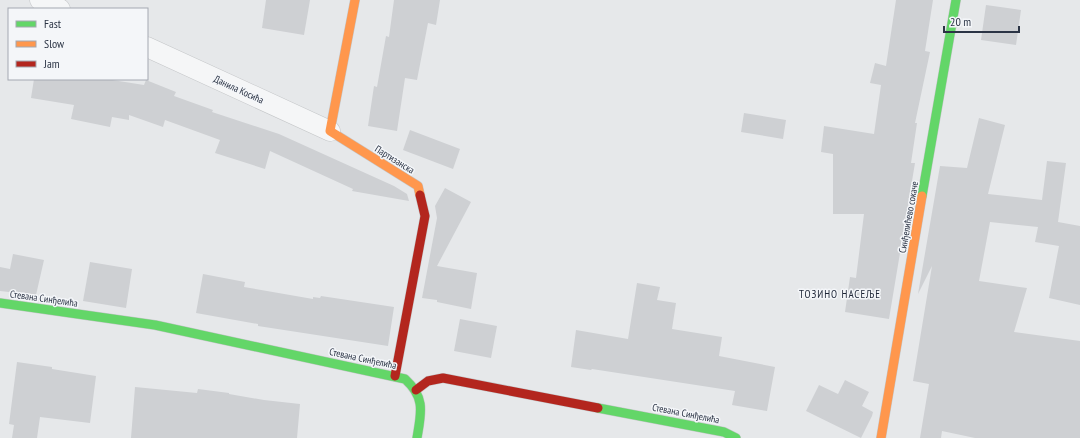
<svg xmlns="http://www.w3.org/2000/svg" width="1080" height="438" viewBox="0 0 1080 438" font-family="'PT Sans Narrow',sans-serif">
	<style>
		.building { fill: #ced0d3 }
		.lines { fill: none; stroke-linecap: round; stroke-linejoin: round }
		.street-casing { stroke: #c4c6c8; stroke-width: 21 }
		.fast-casing { stroke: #c4c6c8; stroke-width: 10 }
		.slow-casing { stroke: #c4c6c8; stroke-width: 10 }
		.jam-casing { stroke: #c4c6c8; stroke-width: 10 }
		.street { stroke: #f5f6f7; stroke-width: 20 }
		.fast { stroke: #63d668; stroke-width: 9 }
		.slow { stroke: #ff974d; stroke-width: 9 }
		.jam { stroke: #b3261e; stroke-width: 9 }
		.labels { text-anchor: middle; stroke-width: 3; stroke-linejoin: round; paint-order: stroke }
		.street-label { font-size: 10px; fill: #2b3445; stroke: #f4f6f9 }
		.neighbourhood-label { font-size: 11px; letter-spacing: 1px; fill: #1d2536; stroke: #f4f6f9 }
	</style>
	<rect width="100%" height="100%" fill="#e6e8ea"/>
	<g class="building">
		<polygon points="266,0 310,0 304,35 262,28"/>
		<polygon points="394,0 440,0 436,25 428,23 417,80 405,78 397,131 368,126 374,86 377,87 386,36 389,37"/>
		<polygon points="896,0 933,0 925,51 930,52 915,123 917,123 911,163 915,163 889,319 845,312 850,277 856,278 864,214 833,214 833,154 821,152 824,126 874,134 881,85 870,83 875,63 886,66"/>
		<polygon points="986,5 1021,10 1016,45 981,40"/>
		<polygon points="34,79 106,79 144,85 146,80 176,92 174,96 213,110 212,112 279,134 394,186 407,194 409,201 352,191 353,189 270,151 265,169 215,153 220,140 165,120 163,127 129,115 129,120 112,117 110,127 71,119 74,105 31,98"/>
		<polygon points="744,113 786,120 783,139 741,132"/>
		<polygon points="979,118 1005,125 988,194 1042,200 1047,161 1066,163 1058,222 1080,226 1080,305 1049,298 1059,246 1035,242 1038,227 990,222 979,281 1027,288 1014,332 1080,341 1080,438 975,438 942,431 941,438 920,438 929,384 913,381 932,266 918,294 940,166 967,168"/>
		<polygon points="410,130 460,149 453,169 403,150"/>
		<polygon points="445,188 471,202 437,266 477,273 471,309 437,302 437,300 422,298 437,218 435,206"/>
		<polygon points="13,254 44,260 36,295 0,291 0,267 10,269"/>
		<polygon points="90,262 132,269 126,308 83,301"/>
		<polygon points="203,274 245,282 244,287 313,299 313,297 320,298 321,296 394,307 388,346 258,326 258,324 196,313"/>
		<polygon points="637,283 660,287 657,300 676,303 672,329 722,337 719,356 775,367 767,411 732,405 735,391 592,369 591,370 571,367 576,330 628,339"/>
		<polygon points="460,319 497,326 491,358 454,351"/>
		<polygon points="17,362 52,367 52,369 96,376 90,423 40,417 37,438 12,438 14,425 9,424"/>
		<polygon points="845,380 869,392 862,406 873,412 872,416 861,438 806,411 819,385 838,394"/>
		<polygon points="135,387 197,393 198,389 229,393 229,394 264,400 300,404 297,438 131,438"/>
	</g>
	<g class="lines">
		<defs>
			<g id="street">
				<polyline points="40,0 60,9"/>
				<polyline points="147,47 330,131"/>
			</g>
			<g id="fast">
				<polyline points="922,196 956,0"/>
				<path d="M0,303l155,22 250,54c21,19 16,34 12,59"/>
				<polyline points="598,408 724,432 736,438"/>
			</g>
			<g id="slow">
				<polyline points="355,0 330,131 418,186 420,195"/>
				<polyline points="881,438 922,196"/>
			</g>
			<g id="jam">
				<polyline points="395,376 425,216 420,195"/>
				<polyline points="416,390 428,381 443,378 598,408"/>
			</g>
		</defs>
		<use href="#street" class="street-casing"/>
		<use href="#fast" class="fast-casing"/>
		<use href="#slow" class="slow-casing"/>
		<use href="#jam" class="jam-casing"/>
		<use href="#street" class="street"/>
		<use href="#fast" class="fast"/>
		<use href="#slow" class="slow"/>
		<use href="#jam" class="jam"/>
	</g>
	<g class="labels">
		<g class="street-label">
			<text transform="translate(239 89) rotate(25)" y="4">Данила Косића</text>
			<text transform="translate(395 159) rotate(32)" y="4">Партизанска</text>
			<text transform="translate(908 217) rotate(-80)" y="4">Синђелићево сокаче</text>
			<text transform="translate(44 298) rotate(8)" y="4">Стевана Синђелића</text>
			<text transform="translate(363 358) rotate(12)" y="4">Стевана Синђелића</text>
			<text transform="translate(686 413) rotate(11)" y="4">Стевана Синђелића</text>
		</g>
		<g class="neighbourhood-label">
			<text x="840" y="298">ТОЗИНО НАСЕЉЕ</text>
		</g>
	</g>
	<rect x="8" y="8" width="140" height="72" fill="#f4f6f9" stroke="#a4a8b1"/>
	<rect x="16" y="21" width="20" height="6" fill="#63d668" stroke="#a4a8b1"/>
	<text x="44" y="28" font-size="12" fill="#2b3445">Fast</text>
	<rect x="16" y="41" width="20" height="6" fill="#ff974d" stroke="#a4a8b1"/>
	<text x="44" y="48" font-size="12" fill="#2b3445">Slow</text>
	<rect x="16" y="61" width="20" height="6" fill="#b3261e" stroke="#a4a8b1"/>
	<text x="44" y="68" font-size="12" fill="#2b3445">Jam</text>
	<path d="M944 26v6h75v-6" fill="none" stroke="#2b3445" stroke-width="2"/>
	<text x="950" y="26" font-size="12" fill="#2b3445" stroke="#f4f6f9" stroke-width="3" paint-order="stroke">20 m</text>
</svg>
